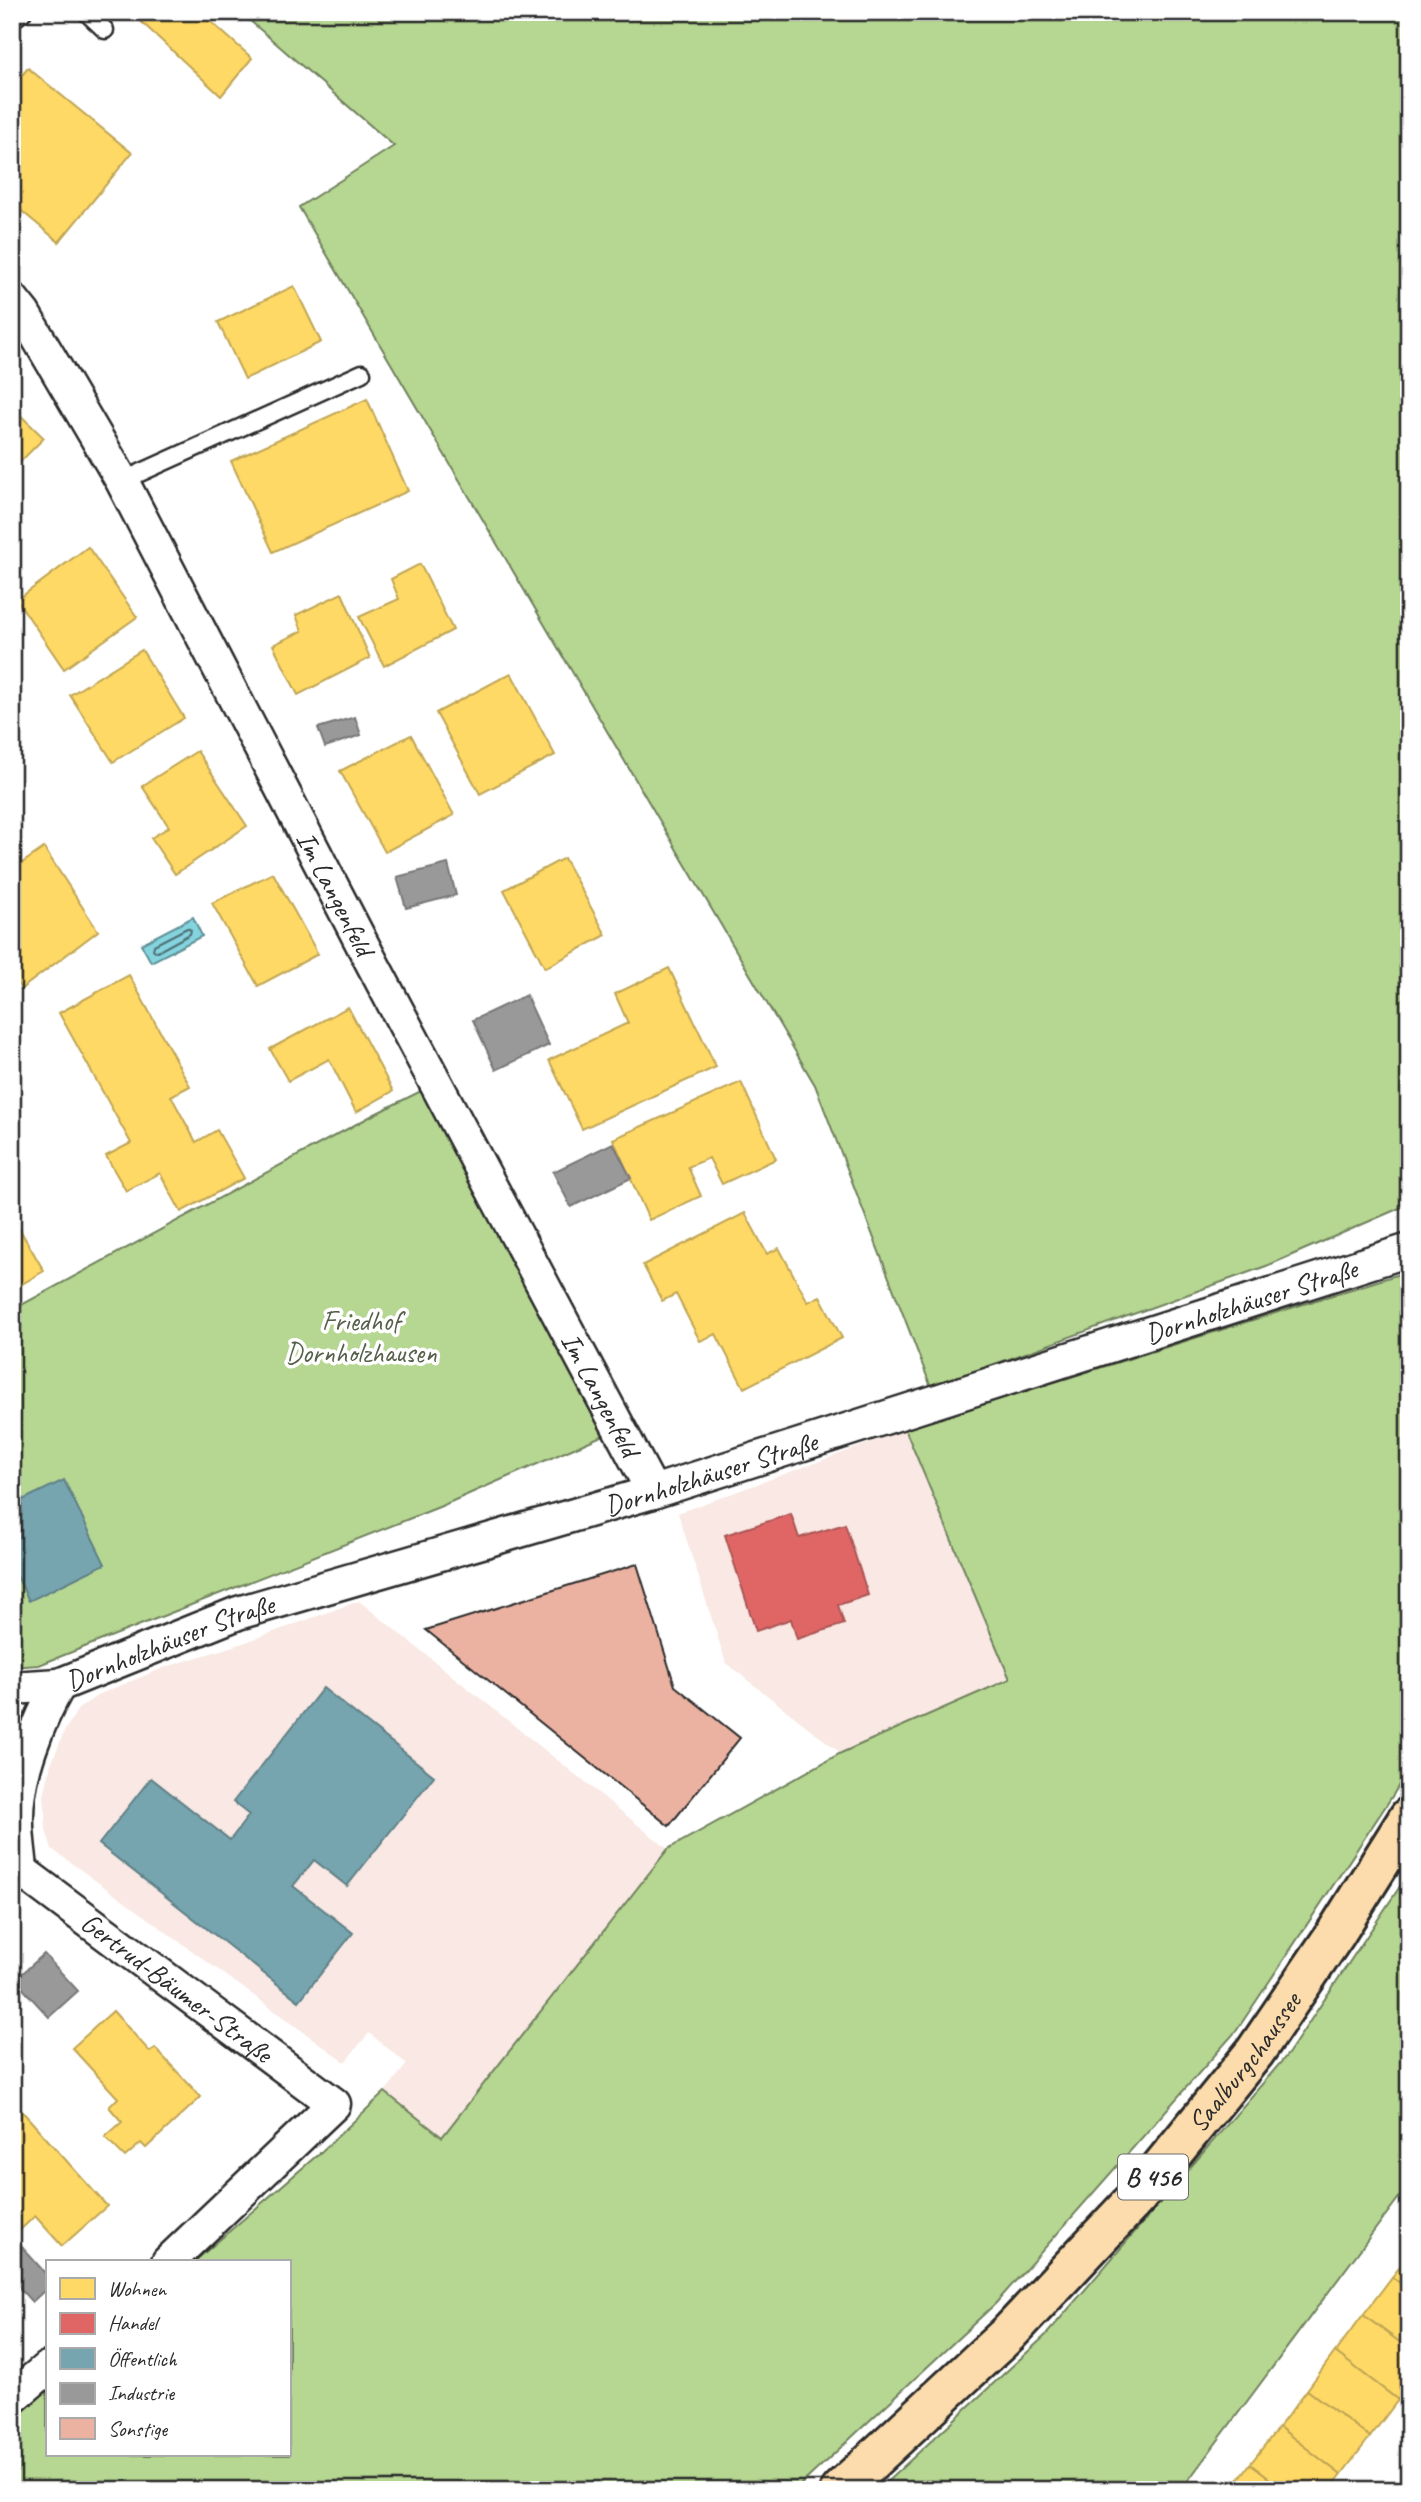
<svg xmlns="http://www.w3.org/2000/svg" width="1421" height="2502" viewBox="0 0 1421 2502" font-family="Caveat,sans-serif">
	<style>
		.built { fill: #f9e8e3 }
		.green { fill: #b6d791; stroke: #70815e; stroke-width: 2 }
		.water { fill: #84d4df; stroke: #609097; stroke-width: 2 }
		.homes { fill: #ffd966; stroke: #bfa554; stroke-width: 2 }
		.shops { fill: #e06666; stroke: #aa5454; stroke-width: 2 }
		.public { fill: #76a5af; stroke: #608087; stroke-width: 2 }
		.industry { fill: #999; stroke: #787878; stroke-width: 2 }
		.lines { fill: none; stroke-linecap: round; stroke-linejoin: round }
		.shore { stroke: #4f6f73; stroke-width: 2 }
		.building { fill: #ebb2a2; stroke: #2b2b2b; stroke-width: 2 }
		.service-casing { stroke: #2b2b2b; stroke-width: 21 }
		.minor-casing { stroke: #2b2b2b; stroke-width: 37 }
		.primary-casing { stroke: #2b2b2b; stroke-width: 44 }
		.service { stroke: #fff; stroke-width: 16 }
		.minor { stroke: #fff; stroke-width: 32 }
		.primary { stroke: #fcdcac; stroke-width: 38 }
		.labels { text-anchor: middle; stroke-width: 7; stroke-linejoin: round; paint-order: stroke }
		.shield { fill: #fff; stroke: #6b6b6b; stroke-width: 2 }
		.shield-label { font-size: 26px; font-weight: bold; fill: #2b2b2b }
		.street-label { font-size: 28px; fill: #2b2b2b; stroke: #fff }
		.park-label { font-size: 28px; fill: #555f4a; stroke: #fff }
	</style>
	<rect width="100%" height="100%" fill="#fff"/>
	<filter id="ink" filterUnits="userSpaceOnUse"><feTurbulence type="fractalNoise" baseFrequency=".0143" numOctaves="2"/><feDisplacementMap in="SourceGraphic" scale="14" xChannelSelector="R" yChannelSelector="G"/><feConvolveMatrix kernelMatrix="1 2 1 2 8 2 1 2 1" color-interpolation-filters="sRGB"/></filter>
	<g filter="url(#ink)">
		<g class="built">
			<polygon points="905,1430 1011,1679 841,1753 726,1663 678,1513"/>
			<polygon points="359,1601 668,1849 442,2137 385,2092 407,2064 369,2033 345,2062 52,1849 46,1830 44,1796 51,1764 65,1730 78,1709 100,1694 163,1668 243,1643"/>
		</g>
		<g class="green">
			<polygon points="240,12 1409,12 1409,1204 1269,1265 931,1387 815,1085 299,207 394,146"/>
			<polygon points="447,1078 622,1427 439,1507 39,1665 12,1667 12,1310 375,1114"/>
			<polygon points="1409,1271 1409,1768 1393,1795 1237,2030 996,2303 795,2490 12,2490 12,2421 47,2391 47,2455 289,2455 289,2262 194,2262 322,2151 385,2092 442,2137 668,1849 841,1753 1010,1679 905,1429"/>
			<polygon points="1409,1873 1409,2184 1181,2490 878,2490 1046,2335 1288,2054"/>
		</g>
		<polygon class="water" points="193,917 202,936 151,962 141,944"/>
		<g class="homes">
			<polygon points="139,12 200,12 252,58 221,96 135,16"/>
			<polygon points="28,68 132,153 59,242 12,203 12,87"/>
			<polygon points="294,286 321,342 245,379 218,322"/>
			<polygon points="367,399 408,491 273,552 231,461"/>
			<polygon points="12,407 44,438 12,470"/>
			<polygon points="88,547 137,617 64,669 17,600"/>
			<polygon points="420,564 453,630 384,666 359,617 399,599 391,579"/>
			<polygon points="342,593 370,658 298,695 273,645 302,631 296,615"/>
			<polygon points="142,650 184,718 113,762 70,695"/>
			<polygon points="511,673 555,755 480,794 436,713"/>
			<polygon points="411,735 454,815 385,852 340,771"/>
			<polygon points="197,751 247,826 175,874 151,838 169,827 142,786"/>
			<polygon points="44,848 98,931 21,989 12,976 12,870"/>
			<polygon points="564,858 606,935 545,968 504,890"/>
			<polygon points="273,873 318,954 258,986 212,903"/>
			<polygon points="669,968 716,1067 582,1129 549,1060 628,1023 615,994"/>
			<polygon points="129,975 190,1086 171,1096 196,1142 217,1130 244,1178 181,1212 160,1173 126,1191 106,1156 131,1143 59,1013"/>
			<polygon points="348,1007 393,1091 356,1112 329,1059 288,1081 270,1049"/>
			<polygon points="741,1082 776,1159 722,1184 709,1158 688,1167 701,1196 649,1220 613,1139"/>
			<polygon points="745,1213 767,1254 779,1248 808,1302 820,1296 842,1338 744,1388 716,1334 700,1341 676,1294 662,1301 643,1265"/>
			<polygon points="12,1216 44,1271 12,1290"/>
			<polygon points="113,2011 150,2052 155,2048 201,2097 146,2148 141,2143 125,2157 105,2137 122,2122 109,2107 118,2098 72,2048"/>
			<polygon points="12,2100 107,2206 62,2246 35,2216 17,2233 12,2227"/>
			<polygon points="1409,2255 1409,2290 1392,2277"/>
			<polygon points="1392,2277 1409,2290 1409,2349 1363,2315"/>
			<polygon points="1363,2315 1409,2349 1409,2385 1398,2400 1335,2352"/>
			<polygon points="1335,2352 1398,2400 1370,2437 1307,2390"/>
			<polygon points="1307,2390 1370,2437 1341,2475 1279,2427"/>
			<polygon points="1279,2427 1341,2475 1330,2490 1284,2490 1250,2464"/>
			<polygon points="1250,2464 1284,2490 1231,2490"/>
		</g>
		<polygon class="shops" points="791,1514 799,1538 845,1524 868,1595 838,1605 844,1624 797,1639 791,1619 756,1631 725,1535"/>
		<g class="public">
			<polygon points="64,1480 105,1564 29,1601 12,1566 12,1505"/>
			<polygon points="323,1688 434,1776 347,1886 314,1860 293,1886 353,1933 299,2001 99,1844 151,1778 230,1840 249,1815 233,1802"/>
		</g>
		<g class="industry">
			<polygon points="355,717 361,735 325,747 318,728"/>
			<polygon points="448,864 456,895 406,908 397,877"/>
			<polygon points="526,995 549,1045 496,1070 473,1020"/>
			<polygon points="613,1143 631,1178 571,1207 553,1172"/>
			<polygon points="44,1954 78,1991 49,2017 15,1980"/>
			<polygon points="12,2236 47,2275 47,2288 32,2302 12,2280"/>
		</g>
		<g class="lines">
			<polygon class="shore" points="187,928 191,930 190,934 157,952 153,950 154,945"/>
		</g>
		<polygon class="building" points="637,1564 675,1686 740,1738 669,1826 426,1630"/>
		<g class="lines">
			<defs>
				<g id="service">
					<polyline points="86,12 105,30"/>
					<polyline points="12,20 23,12"/>
					<polyline points="122,481 362,373"/>
				</g>
				<g id="minor">
					<path id="s1" d="M12,299l12,15 98,167 250,482 281,529"/>
					<path id="s2" d="M12,1688l47,-3 179,-72 415,-121 756,-242"/>
					<path id="s3" d="M12,1864l322,240 -166,158"/>
					<path d="M21,1871c-1,-18 -5,-37 -4,-55 0,-42 22,-96 42,-131"/>
					<polyline points="12,2398 47,2368"/>
				</g>
				<g id="primary">
					<path id="s4" d="M840,2490l168,-156 129,-137 118,-145 81,-119 73,-116"/>
				</g>
			</defs>
			<use href="#service" class="service-casing"/>
			<use href="#minor" class="minor-casing"/>
			<use href="#primary" class="primary-casing"/>
			<use href="#service" class="service"/>
			<use href="#minor" class="minor"/>
			<use href="#primary" class="primary"/>
		</g>
	</g>
	<g class="labels">
		<rect class="shield" x="1118" y="2154.5" width="70" height="45" rx="5"/>
		<g class="shield-label">
			<text x="1153" y="2186">B 456</text>
		</g>
		<g class="street-label">
			<text dy="10" stroke="none"><textPath href="#s1" startOffset="677">Im Langenfeld</textPath></text>
			<text dy="10" stroke="none"><textPath href="#s2" startOffset="1300">Dornholzhäuser Straße</textPath></text>
			<text dy="10" stroke="none"><textPath href="#s1" startOffset="1244">Im Langenfeld</textPath></text>
			<text dy="10" stroke="none"><textPath href="#s2" startOffset="733">Dornholzhäuser Straße</textPath></text>
			<text dy="10" stroke="none"><textPath href="#s2" startOffset="166">Dornholzhäuser Straße</textPath></text>
			<text dy="10" stroke="none"><textPath href="#s3" startOffset="206">Gertrud-Bäumer-Straße</textPath></text>
			<text dy="10" stroke="none"><textPath href="#s4" startOffset="590">Saalburgchaussee</textPath></text>
		</g>
		<g class="park-label">
			<text x="361" y="1330">Friedhof<tspan x="361" dy="32">Dornholzhausen</tspan></text>
		</g>
	</g>
	<rect width="1421" height="2502" fill="none" stroke="#fff" stroke-width="42"/>
	<rect x="21" y="21" width="1379" height="2460" fill="none" stroke="#2b2b2b" stroke-width="2.5" filter="url(#ink)"/>
	<rect x="46" y="2260" width="245" height="196" fill="#ffffff" stroke="#aaaaaa" stroke-width="2"/>
	<rect x="60" y="2278" width="35" height="21" fill="#ffd966" stroke="#aaaaaa" stroke-width="2"/>
	<text x="108" y="2296" font-size="21" fill="#2b2b2b">Wohnen</text>
	<rect x="60" y="2313" width="35" height="21" fill="#e06666" stroke="#aaaaaa" stroke-width="2"/>
	<text x="108" y="2330" font-size="21" fill="#2b2b2b">Handel</text>
	<rect x="60" y="2348" width="35" height="21" fill="#76a5af" stroke="#aaaaaa" stroke-width="2"/>
	<text x="108" y="2366" font-size="21" fill="#2b2b2b">Öffentlich</text>
	<rect x="60" y="2383" width="35" height="21" fill="#999999" stroke="#aaaaaa" stroke-width="2"/>
	<text x="108" y="2400" font-size="21" fill="#2b2b2b">Industrie</text>
	<rect x="60" y="2418" width="35" height="21" fill="#ebb2a2" stroke="#aaaaaa" stroke-width="2"/>
	<text x="108" y="2436" font-size="21" fill="#2b2b2b">Sonstige</text>
</svg>
